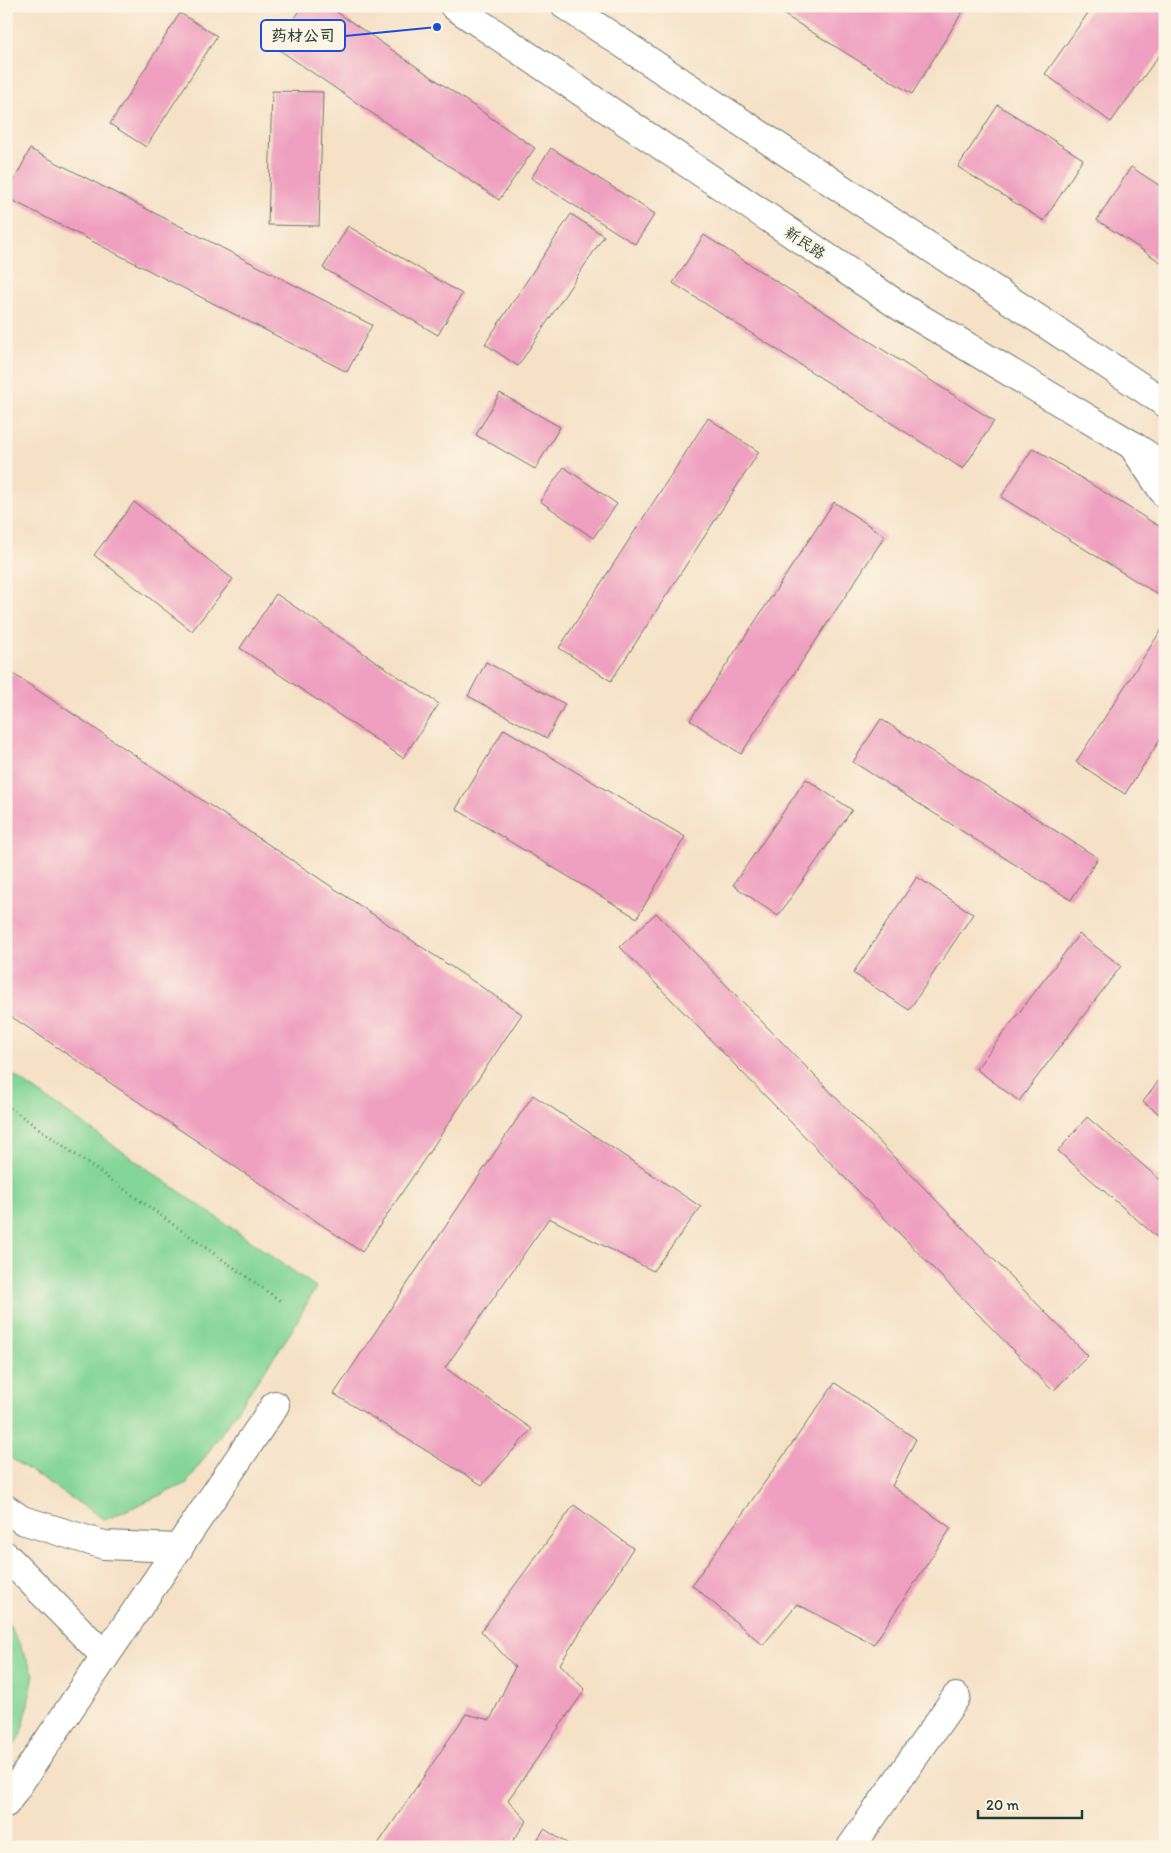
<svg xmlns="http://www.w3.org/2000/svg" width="1171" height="1853" viewBox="0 0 1171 1853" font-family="Itim,'LXGW WenKai TC',sans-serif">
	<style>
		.green { fill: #84d697; stroke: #528a66 }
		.building { fill: #ef9fbf }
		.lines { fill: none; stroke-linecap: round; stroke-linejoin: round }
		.minor-casing { stroke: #6a7667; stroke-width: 30 }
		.tertiary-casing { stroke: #6a7667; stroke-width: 30 }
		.secondary-casing { stroke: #6a7667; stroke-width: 30 }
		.path { stroke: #6a7667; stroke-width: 3; stroke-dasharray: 1 4; stroke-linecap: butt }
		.minor { stroke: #fff; stroke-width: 28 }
		.tertiary { stroke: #fff; stroke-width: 28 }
		.secondary { stroke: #fff; stroke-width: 28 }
		.labels { text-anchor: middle; stroke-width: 5; stroke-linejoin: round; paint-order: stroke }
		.street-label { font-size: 15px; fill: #1f3d34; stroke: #fcf5e5 }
		.leader { fill: none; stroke: #1d4ed8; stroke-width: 2 }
		.callout-dot { fill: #1d4ed8; stroke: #fcf5e5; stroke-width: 2 }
		.callout { fill: #fcf5e5; stroke: #1d4ed8; stroke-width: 2 }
		.callout-label { font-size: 16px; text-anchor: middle; font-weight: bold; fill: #1f3d34 }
	</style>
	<rect width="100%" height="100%" fill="#fcf5e5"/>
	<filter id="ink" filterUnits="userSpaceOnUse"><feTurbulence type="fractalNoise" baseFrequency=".02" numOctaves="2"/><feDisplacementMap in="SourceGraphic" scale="10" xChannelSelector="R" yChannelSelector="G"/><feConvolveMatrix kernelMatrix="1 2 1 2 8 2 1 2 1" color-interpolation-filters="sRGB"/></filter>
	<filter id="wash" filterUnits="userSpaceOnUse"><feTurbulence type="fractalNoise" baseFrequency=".0096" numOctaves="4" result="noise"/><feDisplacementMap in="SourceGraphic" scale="20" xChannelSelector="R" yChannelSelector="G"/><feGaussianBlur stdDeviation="1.12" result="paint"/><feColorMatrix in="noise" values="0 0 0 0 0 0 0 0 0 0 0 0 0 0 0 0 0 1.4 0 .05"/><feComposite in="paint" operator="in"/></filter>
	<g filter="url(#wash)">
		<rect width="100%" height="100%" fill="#f6e1c7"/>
		<g class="green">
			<polygon points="6,1070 316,1287 291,1332 187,1483 105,1520 6,1455"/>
			<polygon points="6,1618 34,1674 22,1734 6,1757"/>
		</g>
		<g id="blocks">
			<g class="building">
				<polygon points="303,6 328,6 535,148 499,200 275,47"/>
				<polygon points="770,6 966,6 912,94"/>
				<polygon points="1093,6 1165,6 1165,47 1111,122 1045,74"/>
				<polygon points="180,13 217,36 146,147 110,124"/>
				<polygon points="272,91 323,92 319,226 268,225"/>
				<polygon points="998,105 1083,159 1044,221 958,167"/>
				<polygon points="551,148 655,214 635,244 531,178"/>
				<polygon points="30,149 372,325 347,372 6,197"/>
				<polygon points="1131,167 1165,189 1165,265 1097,220"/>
				<polygon points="571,214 604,236 518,366 485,344"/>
				<polygon points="348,226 462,294 438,335 323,268"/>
				<polygon points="704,235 994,421 963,469 673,283"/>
				<polygon points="500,393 560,427 535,469 476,435"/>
				<polygon points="708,418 759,452 611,681 559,648"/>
				<polygon points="1033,448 1165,530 1165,599 1001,497"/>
				<polygon points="564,467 617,504 593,538 540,501"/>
				<polygon points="134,502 233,579 192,631 94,555"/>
				<polygon points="834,502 885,536 741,754 690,720"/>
				<polygon points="276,594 439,704 403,758 240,648"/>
				<polygon points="1165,624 1165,732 1125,794 1076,762"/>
				<polygon points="486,662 565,704 547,738 468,696"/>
				<polygon points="6,669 522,1014 362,1252 6,1013"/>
				<polygon points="881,719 1098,858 1071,900 853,762"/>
				<polygon points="504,729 685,837 637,918 456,809"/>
				<polygon points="806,779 852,810 778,916 733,885"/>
				<polygon points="917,877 973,914 909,1010 853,973"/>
				<polygon points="656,913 1088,1356 1053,1391 620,947"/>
				<polygon points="1079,934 1121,966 1019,1101 976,1069"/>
				<polygon points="1165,1072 1165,1118 1143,1102"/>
				<polygon points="533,1095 701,1207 653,1271 549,1218 445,1368 532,1429 482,1485 334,1394"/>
				<polygon points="1087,1117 1165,1184 1165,1244 1058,1151"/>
				<polygon points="835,1383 916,1439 892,1486 951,1528 874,1644 797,1604 763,1645 692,1585"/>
				<polygon points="574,1505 633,1548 560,1664 585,1690 508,1800 527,1821 508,1847 376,1847 466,1714 490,1720 515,1667 481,1631"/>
				<polygon points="544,1829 573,1847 533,1847"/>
			</g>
		</g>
	</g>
	<g filter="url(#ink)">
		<use href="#blocks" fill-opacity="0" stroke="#6a7667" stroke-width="1"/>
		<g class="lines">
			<defs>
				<g id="minor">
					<polyline points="6,1509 22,1520 104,1545 179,1548"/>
					<polyline points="6,1556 105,1656"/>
					<polyline points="6,1803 275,1405"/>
					<polyline points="851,1847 956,1697"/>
				</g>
				<polyline id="tertiary" points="1132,445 1165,494"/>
				<g id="secondary">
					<polyline points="454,6 901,307 1132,445 1165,467"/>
					<polyline points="566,6 1165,403"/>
				</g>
			</defs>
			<use href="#minor" class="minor-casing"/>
			<use href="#tertiary" class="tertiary-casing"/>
			<use href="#secondary" class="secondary-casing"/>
			<polyline class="path" points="6,1105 282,1302"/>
			<use href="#minor" class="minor"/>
			<use href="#tertiary" class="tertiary"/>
			<use href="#secondary" class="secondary"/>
		</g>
	</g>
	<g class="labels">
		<g class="street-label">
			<text transform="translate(805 243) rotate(34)" y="5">新民路</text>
		</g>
	</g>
	<path class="leader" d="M437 27L345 36"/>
	<circle class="callout-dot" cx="437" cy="27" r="5"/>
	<rect class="callout" x="261" y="20" width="84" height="31" rx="5"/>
	<g class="callout-label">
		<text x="303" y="41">药材公司</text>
	</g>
	<rect width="1171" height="1853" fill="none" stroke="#fcf5e5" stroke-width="25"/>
	<path d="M978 1810v8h104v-8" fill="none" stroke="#1f3d34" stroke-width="2.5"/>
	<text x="986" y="1810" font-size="15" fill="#1f3d34" stroke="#fcf5e5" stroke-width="4" paint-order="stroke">20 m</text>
</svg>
